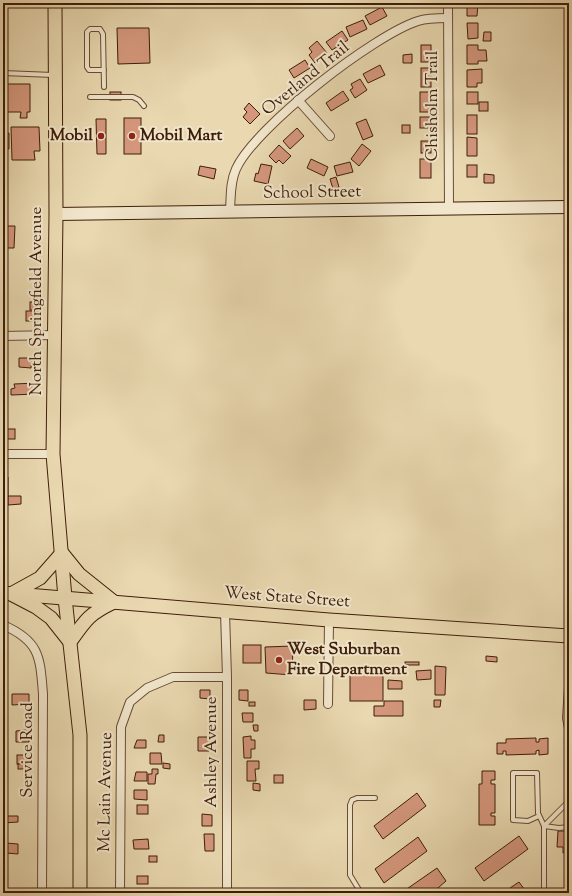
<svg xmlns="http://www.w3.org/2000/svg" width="572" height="896" viewBox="0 0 572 896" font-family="'Sorts Mill Goudy',serif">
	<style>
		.building { fill: #d4977c; stroke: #3f1e09 }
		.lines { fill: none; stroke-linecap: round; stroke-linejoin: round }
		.service-casing { stroke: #6a4c33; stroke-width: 6 }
		.minor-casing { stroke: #6a4c33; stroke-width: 10 }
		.secondary-casing { stroke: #3f1e09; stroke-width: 14 }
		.primary-casing { stroke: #3f1e09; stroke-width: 15 }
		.service { stroke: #f1e6cc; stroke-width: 4 }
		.minor { stroke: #f1e6cc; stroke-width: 8 }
		.secondary { stroke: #f1e6cc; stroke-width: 12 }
		.primary { stroke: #e9d8b0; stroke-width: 13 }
		.poi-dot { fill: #8f2418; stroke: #f1e6cc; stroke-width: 1.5 }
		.labels { text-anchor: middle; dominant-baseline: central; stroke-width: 4; stroke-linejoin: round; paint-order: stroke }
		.street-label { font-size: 17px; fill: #3f1e09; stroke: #f1e6cc }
		.poi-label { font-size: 17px; font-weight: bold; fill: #3f1e09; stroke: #f1e6cc; text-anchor: start }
	</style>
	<rect width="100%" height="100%" fill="#e9d8b0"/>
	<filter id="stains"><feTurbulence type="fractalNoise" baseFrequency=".005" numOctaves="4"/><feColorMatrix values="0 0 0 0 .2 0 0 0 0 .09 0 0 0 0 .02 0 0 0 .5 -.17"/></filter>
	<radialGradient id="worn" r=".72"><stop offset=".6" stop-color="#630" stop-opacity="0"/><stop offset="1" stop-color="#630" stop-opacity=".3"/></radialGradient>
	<g class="building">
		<polygon points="408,3 425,3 409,6"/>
		<polygon points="467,3 478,3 477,16 467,16"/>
		<polygon points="382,7 387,16 370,25 365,16"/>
		<polygon points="363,20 367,29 350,37 346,27"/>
		<polygon points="467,23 478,23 478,38 468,39"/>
		<polygon points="117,28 149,28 150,63 118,64"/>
		<polygon points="342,31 348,40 332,50 326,42"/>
		<polygon points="484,32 491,32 491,41 483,41"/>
		<polygon points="317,41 327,53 315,63 309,55 312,52 309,48"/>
		<rect x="421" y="45" width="10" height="17"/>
		<polygon points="467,45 478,45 478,50 486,50 487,61 478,61 478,64 467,64"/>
		<polygon points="412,54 412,63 403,63 403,55"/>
		<polygon points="305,60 310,68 294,78 289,70"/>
		<polygon points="380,65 385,75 368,83 363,74"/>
		<rect x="421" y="68" width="10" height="19"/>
		<polygon points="482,69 482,83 477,83 477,87 467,87 467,70"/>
		<polygon points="360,79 367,90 355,98 350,90 353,88 351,84"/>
		<polygon points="3,84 30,84 30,112 27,112 27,118 20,118 21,112 3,112"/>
		<polygon points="343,91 349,100 331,111 326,103"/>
		<rect x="110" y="92" width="11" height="8"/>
		<rect x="420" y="92" width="10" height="20"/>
		<rect x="467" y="92" width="11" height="12"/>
		<rect x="479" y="102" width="9" height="9"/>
		<polygon points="249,103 260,114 250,124 243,117 247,112 244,109"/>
		<rect x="467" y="115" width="10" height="19"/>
		<rect x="420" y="117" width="11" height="11"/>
		<rect x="124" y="118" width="17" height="36"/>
		<polygon points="96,119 106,119 106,154 97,154"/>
		<polygon points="366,119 373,136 363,140 356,123"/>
		<rect x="402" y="125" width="8" height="8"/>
		<polygon points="11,127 39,127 40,151 34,151 35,160 12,160"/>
		<polygon points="297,128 304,136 290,149 283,141"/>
		<polygon points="9,133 9,149 3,149 3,134"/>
		<polygon points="467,137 477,138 477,156 467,156"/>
		<rect x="421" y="141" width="10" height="12"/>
		<polygon points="362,144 371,151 359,166 351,159"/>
		<polygon points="279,145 291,156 283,164 279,160 276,163 269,156"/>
		<polygon points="311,159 328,167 324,176 307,168"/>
		<rect x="420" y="159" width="11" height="19"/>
		<polygon points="350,162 353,172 337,176 334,166"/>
		<polygon points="261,164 272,166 268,184 254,181 256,173 258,174"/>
		<rect x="467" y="165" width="10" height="12"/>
		<polygon points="200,166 216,169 214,179 198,175"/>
		<polygon points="484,174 494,175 494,183 484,183"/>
		<polygon points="336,177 339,187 333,189 330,179"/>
		<polygon points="3,226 15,226 14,248 3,248"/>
		<rect x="30" y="302" width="11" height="8"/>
		<rect x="26" y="311" width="12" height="10"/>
		<polygon points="19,358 32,358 31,368 19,367"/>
		<polygon points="36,383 36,394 11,395 11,389 15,388 14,384"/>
		<rect x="6" y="429" width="9" height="10"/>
		<polygon points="3,473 4,477 8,477 8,505 3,505"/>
		<polygon points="8,496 21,496 21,504 8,505"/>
		<rect x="243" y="645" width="18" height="18"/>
		<polygon points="293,646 292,675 266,673 265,647"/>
		<polygon points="486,656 497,657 497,662 486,661"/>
		<rect x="405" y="662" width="14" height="3"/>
		<polygon points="435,666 446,667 445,695 435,695"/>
		<rect x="350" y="667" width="33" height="34"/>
		<polygon points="431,670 431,679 417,680 416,671"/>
		<polygon points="388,680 402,681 402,689 388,689"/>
		<polygon points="200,690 210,690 210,699 200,698"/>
		<polygon points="239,690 248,690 248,701 239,700"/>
		<polygon points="12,694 29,694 29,704 12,705"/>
		<polygon points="304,700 316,700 316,709 304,710"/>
		<polygon points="434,700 441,700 440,707 434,707"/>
		<polygon points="384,701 403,701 403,716 374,716 374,706 384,706"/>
		<rect x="249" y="702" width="6" height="4"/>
		<polygon points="242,713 253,713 253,722 243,722"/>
		<polygon points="253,725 258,725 258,731 254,731"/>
		<polygon points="26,730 26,737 29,737 29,742 16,742 16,731"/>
		<polygon points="159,735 164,735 164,742 158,742"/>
		<polygon points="251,736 251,740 255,740 255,749 251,749 251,758 244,758 243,737"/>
		<polygon points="198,737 210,737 209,751 198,751"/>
		<rect x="3" y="738" width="4" height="8"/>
		<polygon points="536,738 536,742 539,742 539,739 548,738 548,754 539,755 539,750 536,751 536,754 506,755 506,751 503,751 503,754 497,754 497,743 506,743 506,739"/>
		<polygon points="137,740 146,740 146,748 134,748"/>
		<polygon points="150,753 161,753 162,764 150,764"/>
		<rect x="17" y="755" width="10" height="9"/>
		<polygon points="247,761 259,761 259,769 255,769 256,781 247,781"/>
		<polygon points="163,763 170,764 170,769 163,768"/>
		<rect x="18" y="764" width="11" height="5"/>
		<polygon points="152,769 158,769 158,774 156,774 155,784 148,784 148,774 152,774"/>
		<polygon points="482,771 495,771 495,780 491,780 491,784 495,784 495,813 491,813 491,816 495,816 495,825 479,825 479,784 482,784"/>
		<polygon points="136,772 147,772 147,781 134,781"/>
		<rect x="274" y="775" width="9" height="8"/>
		<polygon points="253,783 260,784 260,791 253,790"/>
		<polygon points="134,790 147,790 147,800 134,799"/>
		<polygon points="417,793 426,806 383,839 374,826"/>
		<rect x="137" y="805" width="11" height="9"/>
		<polygon points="202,814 212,815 212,826 202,826"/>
		<polygon points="3,816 18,816 18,822 3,823"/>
		<polygon points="558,831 568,831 569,853 563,853 563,847 557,847"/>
		<polygon points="204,834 214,834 214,851 205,851"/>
		<polygon points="519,836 528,849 484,881 475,868"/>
		<polygon points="418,837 427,851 384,883 375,869"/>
		<polygon points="148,839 149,849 134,849 133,840"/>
		<polygon points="6,843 18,844 18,854 6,853"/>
		<rect x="149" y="856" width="8" height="6"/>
		<polygon points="437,868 446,881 438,888 431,893 401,893"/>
		<rect x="137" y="876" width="11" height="8"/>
		<polygon points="519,882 527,893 505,893 510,888"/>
		<polygon points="134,890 147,891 147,893 134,893"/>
	</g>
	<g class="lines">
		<g class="service-casing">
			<g id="service">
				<polyline points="104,70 89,70 87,67 87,32 90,29 100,29 103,34 104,87"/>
				<polyline points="3,73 53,75"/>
				<polyline points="90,97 133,97 139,100 144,106"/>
				<polyline points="539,816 528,821 513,820 513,773 537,773 538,813 544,826 544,893"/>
				<polyline points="544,826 569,801"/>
				<polyline points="544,826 559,828 569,827"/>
				<polyline points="361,893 350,875 350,805 352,800 357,798 375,798"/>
			</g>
		</g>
		<g class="minor-casing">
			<g id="minor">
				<polyline points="448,3 449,208"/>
				<polyline points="298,100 330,136"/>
				<path d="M230,210c1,-14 0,-28 6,-41 19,-42 138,-134 182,-148 9,-3 20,-3 30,-3"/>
				<polyline points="3,336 55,335"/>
				<polyline points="3,454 53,454"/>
				<polyline points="225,612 227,677 227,893"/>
				<path d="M3,625c37,16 37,32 40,69l-1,199"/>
				<polyline points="569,687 567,718 569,728"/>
				<polyline points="328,704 329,620"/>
				<polyline points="120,893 121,727 130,702 147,688 173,677 227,677"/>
			</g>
		</g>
		<g class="secondary-casing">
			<polyline id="secondary" points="56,214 569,207"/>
		</g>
		<g class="primary-casing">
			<g id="primary">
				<polyline points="55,3 56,214 53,454 65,598 80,735 80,893"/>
				<path d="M62,553l17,21 35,28c-25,12 -28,17 -44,40l-19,-24 -15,-11 -25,-13 29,-16z"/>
				<polyline points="3,593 329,620 569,636"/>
			</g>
		</g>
		<use href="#service" class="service"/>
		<use href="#minor" class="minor"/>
		<use href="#secondary" class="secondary"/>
		<use href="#primary" class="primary"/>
	</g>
	<g class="poi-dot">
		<circle cx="101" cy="136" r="4"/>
		<circle cx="132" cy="136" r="4"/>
		<circle cx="279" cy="660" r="4"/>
	</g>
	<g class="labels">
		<g class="street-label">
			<text transform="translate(306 79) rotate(-39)">Overland Trail</text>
			<text transform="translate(433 106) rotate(-90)">Chisholm Trail</text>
			<text transform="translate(312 193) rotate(-1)">School Street</text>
			<text transform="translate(37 301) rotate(-90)">North Springfield Avenue</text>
			<text transform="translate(287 598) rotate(4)">West State Street</text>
			<text transform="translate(28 750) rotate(-90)">Service Road</text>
			<text transform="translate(212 752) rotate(-90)">Ashley Avenue</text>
			<text transform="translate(106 792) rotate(-89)">Mc Lain Avenue</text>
		</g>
		<g class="poi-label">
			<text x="93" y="136" text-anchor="end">Mobil</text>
			<text x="140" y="136">Mobil Mart</text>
			<text x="287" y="650">West Suburban<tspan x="287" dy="20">Fire Department</tspan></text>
		</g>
	</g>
	<rect width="572" height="896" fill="none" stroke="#e9d8b0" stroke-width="16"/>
	<rect x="4" y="4" width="564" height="888" fill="none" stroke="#3f1e09" stroke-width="2"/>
	<rect x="8" y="8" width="556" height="880" fill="none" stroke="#3f1e09"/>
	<rect width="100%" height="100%" filter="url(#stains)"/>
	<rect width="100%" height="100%" fill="url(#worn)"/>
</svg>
